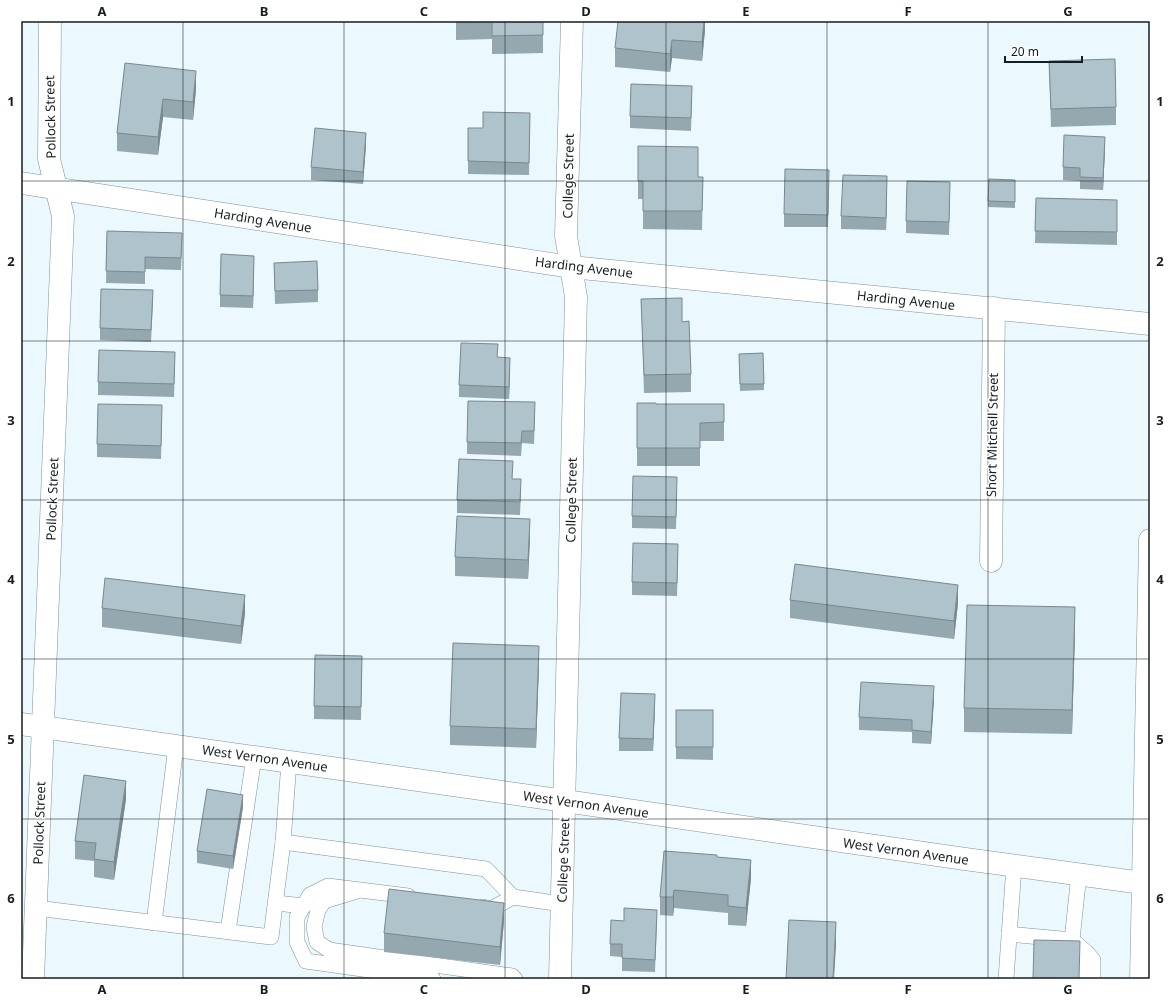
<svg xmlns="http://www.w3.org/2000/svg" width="1171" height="1000" viewBox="0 0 1171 1000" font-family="'Noto Sans',sans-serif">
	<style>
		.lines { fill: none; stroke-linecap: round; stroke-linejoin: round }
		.lane-casing { stroke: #7d9299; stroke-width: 16 }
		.street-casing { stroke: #7d9299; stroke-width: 23 }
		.primary-casing { stroke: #7d9299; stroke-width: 23 }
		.lane { stroke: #fff; stroke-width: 15 }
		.street { stroke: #fff; stroke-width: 22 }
		.primary { stroke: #fff; stroke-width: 22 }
		.wall { fill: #96a8af }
		.shaded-wall { fill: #7a888e }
		.building { fill: #aec3cb; stroke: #7a888e }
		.grid { fill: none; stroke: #161e21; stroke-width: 1; stroke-opacity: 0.55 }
		.labels { text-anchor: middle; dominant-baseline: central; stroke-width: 3; stroke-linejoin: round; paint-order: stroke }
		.street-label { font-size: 13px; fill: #161e21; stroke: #fff }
		.neatline { fill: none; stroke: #161e21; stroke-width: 1.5 }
		.grid-label { font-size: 13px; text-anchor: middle; font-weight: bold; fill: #161e21 }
	</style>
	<rect width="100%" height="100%" fill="#ebf8fd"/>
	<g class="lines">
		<g class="lane-casing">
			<g id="lane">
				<polyline points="283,842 486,869 513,897 562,904"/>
				<polyline points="357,891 324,901 318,910 314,927 317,942 329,950 512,976 515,979"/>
				<polyline points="408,896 328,886 310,895 297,917 297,942 306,961 433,979"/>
				<polyline points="276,903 304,906"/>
				<polyline points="483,907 491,909 513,897"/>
				<polyline points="36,908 271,937 283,842 289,762"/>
				<polyline points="154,923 176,746"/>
				<polyline points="228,931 254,757"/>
				<polyline points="1009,934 1072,940 1087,953 1093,960 1093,979"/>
				<polyline points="1072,940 1079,874"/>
				<polyline points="1006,979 1014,866"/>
				<polyline points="1082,979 1083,960 1087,953"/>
			</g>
		</g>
		<g class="street-casing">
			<g id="street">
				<polyline points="21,183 571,267 1150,324"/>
				<polyline points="991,561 994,308"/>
				<polyline points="33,979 63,216 49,159 50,21"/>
				<polyline points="560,979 576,297 566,236 572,21"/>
				<polyline points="1141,979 1150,540"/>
			</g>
		</g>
		<g class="primary-casing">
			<polyline id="primary" points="21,724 565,801 965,859 1150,884"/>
		</g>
		<use href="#lane" class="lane"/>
		<use href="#street" class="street"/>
		<use href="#primary" class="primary"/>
	</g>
	<g class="wall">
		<polygon points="456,21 543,21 543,53 492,54 492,39 456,40"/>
		<polygon points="705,21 705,30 702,61 672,58 670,72 615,67 615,48"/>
		<polygon points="1049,61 1116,107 1116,125 1051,127"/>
		<polygon points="125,63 196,89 193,120 163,117 158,155 117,151 117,133"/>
		<polygon points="692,98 691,131 630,128 630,116"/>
		<polygon points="530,125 529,175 468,174 468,128 483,128"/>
		<polygon points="366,145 363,184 311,180 311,167"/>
		<polygon points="638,146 698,177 703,177 702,230 643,229 643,199 638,199"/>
		<polygon points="1105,149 1103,190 1080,189 1080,181 1063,180 1063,167"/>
		<polygon points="1015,180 1015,208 988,207 988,201"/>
		<polygon points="829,182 828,227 784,227 784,214"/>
		<polygon points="887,189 886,230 841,229 841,216"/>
		<polygon points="950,194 949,235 906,233 906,221"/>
		<polygon points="1036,198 1117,200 1117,245 1035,243"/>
		<polygon points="107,231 182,246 181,270 145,269 145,284 106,283"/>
		<polygon points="274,263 318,290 318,302 275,304"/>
		<polygon points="254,268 253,308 220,307 220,295"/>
		<polygon points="641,299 682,322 691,374 691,392 644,393"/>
		<polygon points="153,302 151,342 100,340 100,328"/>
		<polygon points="763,353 764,390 740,391 739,354"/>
		<polygon points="498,357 510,370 509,399 459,397 459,385"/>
		<polygon points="175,364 174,397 98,395 98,382"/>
		<polygon points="637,403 656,404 724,404 724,441 700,441 700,466 637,466"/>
		<polygon points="535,415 534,444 522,443 521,456 467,454 467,442"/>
		<polygon points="162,418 161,459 97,457 97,444"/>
		<polygon points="513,479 521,491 520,515 457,513 457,500"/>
		<polygon points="677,490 676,529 632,528 632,516"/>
		<polygon points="530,537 528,579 455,576 455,557"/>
		<polygon points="678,557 677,596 632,595 632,582"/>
		<polygon points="790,600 958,603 954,639 790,618"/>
		<polygon points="102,608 245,613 241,644 102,627"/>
		<polygon points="1075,631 1072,734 964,732 964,708"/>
		<polygon points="539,664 536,748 450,745 450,726"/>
		<polygon points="362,668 361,720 314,719 314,706"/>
		<polygon points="934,699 931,744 912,743 912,732 859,730 859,717"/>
		<polygon points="655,706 653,751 619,751 619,738"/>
		<polygon points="676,710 713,710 713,760 676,759"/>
		<polygon points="126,799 114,880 94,877 94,861 75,859 75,841"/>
		<polygon points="243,807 233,869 197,863 197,851"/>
		<polygon points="717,857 751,878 746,926 728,925 728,913 674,908 673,916 660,915 660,897"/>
		<polygon points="504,921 500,965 384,952 384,933"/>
		<polygon points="657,922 655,972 622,971 622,957 610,956 610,944"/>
	</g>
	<g class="shaded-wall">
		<polygon points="704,21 705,21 705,30 702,61 702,42"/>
		<polygon points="672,40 672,58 670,72 670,54"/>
		<polygon points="196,71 196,89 193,120 193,102"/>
		<polygon points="163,99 163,117 158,155 158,137"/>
		<polygon points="366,133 366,145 363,184 363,172"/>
		<polygon points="1105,137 1105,149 1103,190 1103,178"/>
		<polygon points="887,176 887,189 886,230 886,218"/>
		<polygon points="254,256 254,268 253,308 253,296"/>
		<polygon points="510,358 510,370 509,399 509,387"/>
		<polygon points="530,519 530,537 528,579 528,560"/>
		<polygon points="958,585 958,603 954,639 954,621"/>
		<polygon points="245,595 245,613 241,644 241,626"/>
		<polygon points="1075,607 1075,631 1072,734 1072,710"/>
		<polygon points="539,646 539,664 536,748 536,729"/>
		<polygon points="934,686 934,699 931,744 931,732"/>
		<polygon points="655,694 655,706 653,751 653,739"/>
		<polygon points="126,781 126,799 114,880 114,862"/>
		<polygon points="243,795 243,807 233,869 233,856"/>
		<polygon points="751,860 751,878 746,926 746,908"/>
		<polygon points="674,890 674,908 673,916 673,897"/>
		<polygon points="504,903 504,921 500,965 500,947"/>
		<polygon points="836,922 836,946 834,979 833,979"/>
	</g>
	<g class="building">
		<polygon points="456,21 543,21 543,35 492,36 492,21 456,22"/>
		<polygon points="618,21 704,21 702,42 672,40 670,54 615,48"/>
		<polygon points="1115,59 1116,107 1051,109 1049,61"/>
		<polygon points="125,63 196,71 193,102 163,99 158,137 117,133"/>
		<polygon points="631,84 692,86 691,118 630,116"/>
		<polygon points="483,112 530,113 529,163 468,161 468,128 483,128"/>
		<polygon points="315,128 366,133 363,172 311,167"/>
		<polygon points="1064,135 1105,137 1103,178 1080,177 1080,168 1063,167"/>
		<polygon points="638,146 698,147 698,177 703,177 702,211 643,211 643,181 638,181"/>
		<polygon points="785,169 829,170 828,215 784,214"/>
		<polygon points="843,175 887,176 886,218 841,216"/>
		<polygon points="989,179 1015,180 1015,202 988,201"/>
		<polygon points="907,181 950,182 949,222 906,221"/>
		<polygon points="1036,198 1117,200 1117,232 1035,231"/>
		<polygon points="107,231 182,233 181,258 145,257 145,272 106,271"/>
		<polygon points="221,254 254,256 253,296 220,295"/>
		<polygon points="317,261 318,290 275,291 274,263"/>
		<polygon points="101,289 153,290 151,330 100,328"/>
		<polygon points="682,298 682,322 689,321 691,374 644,375 641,299"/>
		<polygon points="461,343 498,344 497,357 510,358 509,387 459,385"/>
		<polygon points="99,350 175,352 174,384 98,382"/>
		<polygon points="763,353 764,384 740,384 739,354"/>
		<polygon points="468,401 535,402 534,431 522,431 521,443 467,442"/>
		<polygon points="637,403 656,403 656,404 724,404 724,422 700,423 700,448 637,448"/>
		<polygon points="98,404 162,405 161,446 97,444"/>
		<polygon points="459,459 513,461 512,479 521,479 520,502 457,500"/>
		<polygon points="633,476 677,477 676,517 632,516"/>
		<polygon points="457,516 530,519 528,560 455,557"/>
		<polygon points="633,543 678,544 677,583 632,582"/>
		<polygon points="795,564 958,585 954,621 790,600"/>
		<polygon points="105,578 245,595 241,626 102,608"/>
		<polygon points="967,605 1075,607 1072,710 964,708"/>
		<polygon points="453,643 539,646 536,729 450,726"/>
		<polygon points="315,655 362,656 361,707 314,706"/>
		<polygon points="861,682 934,686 931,732 912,730 912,720 859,717"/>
		<polygon points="621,693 655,694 653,739 619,738"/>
		<rect x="676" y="710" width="37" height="37"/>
		<polygon points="84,775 126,781 114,862 94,859 96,843 75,841"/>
		<polygon points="207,789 243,795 233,856 197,851"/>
		<polygon points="664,851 717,855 717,857 751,860 746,908 728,906 728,895 674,890 673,897 660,897"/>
		<polygon points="389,889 504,903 500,947 384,933"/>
		<polygon points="624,908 657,910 655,960 622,958 622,944 610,944 611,920 624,921"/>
		<polygon points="789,920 836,922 833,979 786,979"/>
		<polygon points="1034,940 1080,941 1079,979 1033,979"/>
	</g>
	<path class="grid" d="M183,21v958M344,21v958M505,21v958M666,21v958M827,21v958M988,21v958M21,181h1129M21,341h1129M21,500h1129M21,659h1129M21,819h1129"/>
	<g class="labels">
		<g class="street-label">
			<text transform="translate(50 117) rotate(-91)">Pollock Street</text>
			<text transform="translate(568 176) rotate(-89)">College Street</text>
			<text transform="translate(263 220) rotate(9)">Harding Avenue</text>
			<text transform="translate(584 267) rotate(7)">Harding Avenue</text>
			<text transform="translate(906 300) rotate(6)">Harding Avenue</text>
			<text transform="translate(992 435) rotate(-89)">Short Mitchell Street</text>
			<text transform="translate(52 499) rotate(-88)">Pollock Street</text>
			<text transform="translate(571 500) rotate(-89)">College Street</text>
			<text transform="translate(265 758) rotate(8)">West Vernon Avenue</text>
			<text transform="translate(586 804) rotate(8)">West Vernon Avenue</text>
			<text transform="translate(39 823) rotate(-88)">Pollock Street</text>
			<text transform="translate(906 851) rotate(8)">West Vernon Avenue</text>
			<text transform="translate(563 860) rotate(-88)">College Street</text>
		</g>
	</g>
	<rect width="1171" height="1000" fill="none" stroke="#ffffff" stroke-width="44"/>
	<path d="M1005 56v6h77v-6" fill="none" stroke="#161e21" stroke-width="2"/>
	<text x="1011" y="56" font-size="12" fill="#161e21" stroke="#ffffff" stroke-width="3" paint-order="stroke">20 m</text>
	<rect x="22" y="22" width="1127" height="956" class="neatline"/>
	<g class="grid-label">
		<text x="102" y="16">A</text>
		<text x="264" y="16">B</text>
		<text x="424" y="16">C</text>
		<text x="586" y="16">D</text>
		<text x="746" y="16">E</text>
		<text x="908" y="16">F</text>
		<text x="1068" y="16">G</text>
		<text x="11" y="106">1</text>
		<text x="1160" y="106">1</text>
		<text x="11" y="266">2</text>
		<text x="1160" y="266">2</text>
		<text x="11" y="425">3</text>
		<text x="1160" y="425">3</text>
		<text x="11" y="584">4</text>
		<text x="1160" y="584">4</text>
		<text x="11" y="744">5</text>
		<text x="1160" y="744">5</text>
		<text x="11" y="903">6</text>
		<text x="1160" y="903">6</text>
		<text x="102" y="994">A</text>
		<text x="264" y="994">B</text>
		<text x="424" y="994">C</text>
		<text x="586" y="994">D</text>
		<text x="746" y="994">E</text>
		<text x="908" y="994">F</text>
		<text x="1068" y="994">G</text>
	</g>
</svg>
